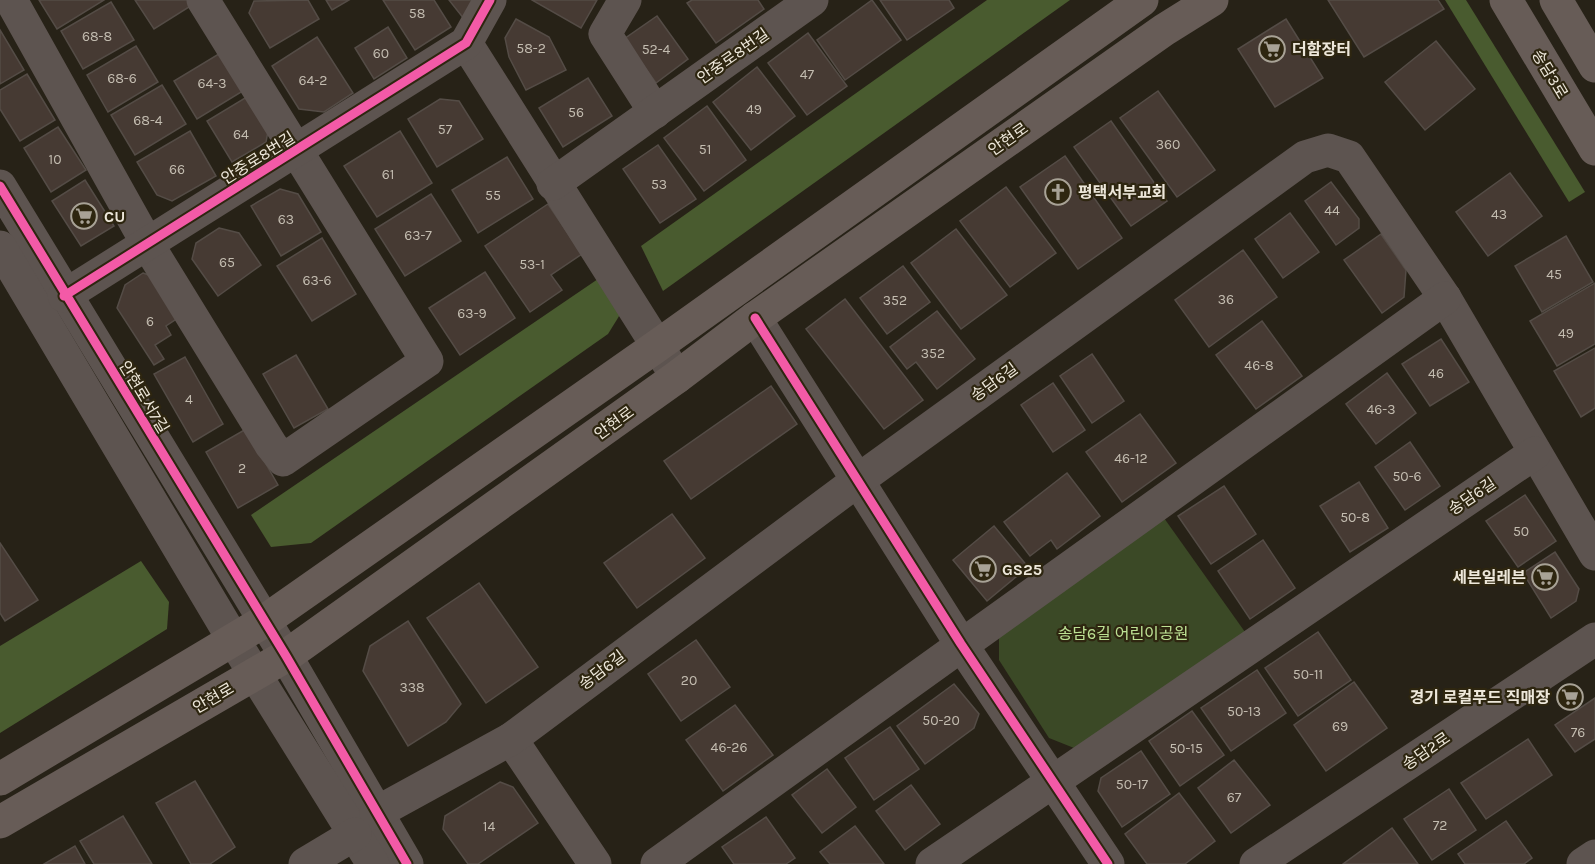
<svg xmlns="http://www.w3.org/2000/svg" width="1595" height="864" viewBox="0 0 1595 864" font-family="Karla,'Noto Sans KR',sans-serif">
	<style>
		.green { fill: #3b4926 }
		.forest { fill: #495b2f }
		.building { fill: #463a33; stroke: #544c46; stroke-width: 1.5 }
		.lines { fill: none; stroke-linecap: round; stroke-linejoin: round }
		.minor { stroke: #5d5450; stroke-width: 33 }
		.major { stroke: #675c57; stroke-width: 33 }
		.cycleway-casing { stroke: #2e2610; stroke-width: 13 }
		.cycleway { stroke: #f35aa7; stroke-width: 9 }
		.labels { text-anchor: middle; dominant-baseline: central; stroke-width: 4.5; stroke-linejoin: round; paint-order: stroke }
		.number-label { font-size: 14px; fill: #c3bcb0 }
		.poi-label { font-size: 16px; font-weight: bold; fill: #ede7da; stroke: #2e2610; text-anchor: start }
		.street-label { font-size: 16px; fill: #ede7da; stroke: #2e2610 }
		.park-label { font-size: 16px; fill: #bde194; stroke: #2e2610 }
	</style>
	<rect width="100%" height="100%" fill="#272217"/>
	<polygon class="green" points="1164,518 1245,632 1079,750 1049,738 999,660 999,635"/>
	<g class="forest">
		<polygon points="987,0 1070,0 663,291 641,246"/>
		<polygon points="1445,0 1466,0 1585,192 1569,202"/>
		<polygon points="598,279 621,313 608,334 311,543 271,547 251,515"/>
		<polygon points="141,561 169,602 167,629 0,733 0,646"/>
	</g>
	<g class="building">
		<polygon points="39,0 104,0 57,29"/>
		<polygon points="135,0 196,0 197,2 154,29"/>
		<polygon points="308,0 319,19 270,48 249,13 254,1"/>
		<polygon points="326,0 349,0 332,10"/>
		<polygon points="383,0 434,0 451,27 415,50"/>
		<polygon points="449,0 475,0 464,19"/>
		<polygon points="532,0 597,0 581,28"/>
		<polygon points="692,0 758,0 764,9 716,43 687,3"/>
		<polygon points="872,0 901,40 845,80 817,40"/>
		<polygon points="880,0 949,0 954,8 907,40"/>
		<polygon points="1328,0 1438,0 1444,9 1364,57"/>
		<polygon points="111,2 134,40 83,69 61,31"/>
		<polygon points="657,16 688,59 656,83 624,39"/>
		<polygon points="516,19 549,37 566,70 526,90 509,57 505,38"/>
		<polygon points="1286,19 1323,78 1275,107 1238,49"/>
		<polygon points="388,27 407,58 374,79 355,48"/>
		<polygon points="0,30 24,70 0,84"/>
		<polygon points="808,33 847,86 807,115 768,63"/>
		<polygon points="317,37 353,93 324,112 299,109 272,66"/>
		<polygon points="1436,41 1475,89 1425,130 1385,82"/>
		<polygon points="136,46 158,82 108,112 87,75"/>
		<polygon points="227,49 251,86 197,119 174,81"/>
		<polygon points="757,67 795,116 751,150 713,102"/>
		<polygon points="27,74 55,120 20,141 0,109 0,90"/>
		<polygon points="588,78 612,116 563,147 539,108"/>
		<polygon points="162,85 186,124 135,155 111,115"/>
		<polygon points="1158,91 1215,170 1177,197 1120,118"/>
		<polygon points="250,95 269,126 266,142 232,162 207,121"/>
		<polygon points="440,99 459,101 483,139 437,167 408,119"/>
		<polygon points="707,106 746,160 704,191 664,138"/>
		<polygon points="1111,121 1167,201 1131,226 1074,147"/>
		<polygon points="58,127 86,170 51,192 24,148"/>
		<polygon points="190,131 216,176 172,201 157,195 137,162"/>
		<polygon points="400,131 432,183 377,217 344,166"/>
		<polygon points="658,145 696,199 660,223 623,169"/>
		<polygon points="1065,156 1122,238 1078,269 1020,187"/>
		<polygon points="507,157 533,199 478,233 452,190"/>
		<polygon points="1510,173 1542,216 1488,256 1456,212"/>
		<polygon points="85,180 114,226 81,246 52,201"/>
		<polygon points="1331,182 1359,219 1359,228 1336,245 1305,201"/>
		<polygon points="1006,187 1056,253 1010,287 960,221"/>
		<polygon points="280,189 298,194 321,232 281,256 251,206"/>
		<polygon points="431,194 461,241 405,276 375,229"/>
		<polygon points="548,204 582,254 551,275 562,290 530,312 485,246"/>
		<polygon points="1290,213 1319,252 1283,278 1255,239"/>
		<polygon points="219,228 239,233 261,265 218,296 192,259 196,243"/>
		<polygon points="956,229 1007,295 961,329 911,263"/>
		<polygon points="1381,234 1406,270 1404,297 1382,313 1344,260"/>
		<polygon points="1566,236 1593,282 1542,312 1515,266"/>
		<polygon points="322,238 356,294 312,321 277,266"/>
		<polygon points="1243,250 1277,297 1209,347 1175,300"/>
		<polygon points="903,266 930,302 887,334 860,298"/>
		<polygon points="485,272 515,318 460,355 429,308"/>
		<polygon points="143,273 157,278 181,316 166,326 171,335 155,345 164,359 154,365 117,308 125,285"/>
		<polygon points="1595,283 1595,344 1557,366 1530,321"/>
		<polygon points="845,299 923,400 884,429 806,329"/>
		<polygon points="937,311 975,359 937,389 916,362 907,369 890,347"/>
		<polygon points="1262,321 1302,376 1256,409 1216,355"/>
		<polygon points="1441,339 1469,382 1430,406 1402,364"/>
		<polygon points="1595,348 1595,408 1581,417 1554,371"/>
		<polygon points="1092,354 1124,401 1092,423 1060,376"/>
		<polygon points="296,355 328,409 294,428 263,374"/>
		<polygon points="185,357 223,424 193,442 154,374"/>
		<polygon points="1387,373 1416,413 1376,444 1346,404"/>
		<polygon points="1053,383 1085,430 1053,452 1021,405"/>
		<polygon points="771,386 797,424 691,499 664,461"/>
		<polygon points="1140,414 1176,463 1122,502 1086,452"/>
		<polygon points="246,429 278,485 238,508 206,452"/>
		<polygon points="1410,442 1440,486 1405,510 1375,467"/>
		<polygon points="1067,473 1100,516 1057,549 1051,540 1030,556 1004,522"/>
		<polygon points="1359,482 1388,528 1350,552 1320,506"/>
		<polygon points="1224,486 1256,534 1211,564 1178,516"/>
		<polygon points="1525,495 1556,541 1518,567 1486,521"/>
		<polygon points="672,514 705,558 637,608 604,563"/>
		<polygon points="994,526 1028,567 987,601 953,560"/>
		<polygon points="1263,540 1295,588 1250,619 1218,571"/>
		<polygon points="0,543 38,600 5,621 0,613"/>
		<polygon points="1555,552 1579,589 1576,601 1551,618 1523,573"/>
		<polygon points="479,583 538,667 486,703 427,618"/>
		<polygon points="408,621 461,704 446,722 408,746 363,671 370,646"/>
		<polygon points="1318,632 1351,680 1298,716 1265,668"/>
		<polygon points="696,640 730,687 681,721 648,674"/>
		<polygon points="1257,670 1286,713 1231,751 1201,708"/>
		<polygon points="1354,682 1387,728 1326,771 1294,725"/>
		<polygon points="954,684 979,714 974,728 925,764 897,726"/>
		<polygon points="1595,698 1595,739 1575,752 1555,725"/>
		<polygon points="735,705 773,755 723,791 686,740"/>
		<polygon points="1192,711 1224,755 1180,786 1149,741"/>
		<polygon points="890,727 919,769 874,800 845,758"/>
		<polygon points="1528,739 1552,775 1486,819 1461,783"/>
		<polygon points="1141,751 1170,794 1122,827 1098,791 1101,778"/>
		<polygon points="1234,760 1270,805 1231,833 1198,788"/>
		<polygon points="827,769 856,807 822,833 792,795"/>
		<polygon points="195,781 235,847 210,864 191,864 156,803"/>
		<polygon points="500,782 513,787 538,823 478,864 468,864 443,829 445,816"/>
		<polygon points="911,785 940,824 905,850 876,811"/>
		<polygon points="1449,789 1476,830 1432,860 1404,819"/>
		<polygon points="1179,793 1215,841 1185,864 1147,864 1125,834"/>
		<polygon points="123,816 152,864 94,864 80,841"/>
		<polygon points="766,817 795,858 786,864 734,864 722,847"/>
		<polygon points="1506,821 1532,858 1524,864 1465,864 1458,854"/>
		<polygon points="855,826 884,864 830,864 820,852"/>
		<polygon points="1392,828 1418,864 1343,864"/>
		<polygon points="75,846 85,864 44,864"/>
	</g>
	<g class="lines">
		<g class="minor">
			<polyline points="11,0 148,245 271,445 283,460 427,361 203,0"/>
			<polyline points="625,0 605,34 655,112"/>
			<polyline points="466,43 677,377"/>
			<polyline points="553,184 812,0"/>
			<polyline points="0,186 286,656 407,864"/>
			<polyline points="0,247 233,639 373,864"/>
			<polyline points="64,296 466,43 490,0"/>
			<polyline points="755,318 961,644 1108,864"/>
			<polyline points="511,739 595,864"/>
			<polyline points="376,813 511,739 857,481 1305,157 1328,150 1349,157 1445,298 1595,554"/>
			<polyline points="305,864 355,834"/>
			<polyline points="657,864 1445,298"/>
			<polyline points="932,864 1535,453"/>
			<polyline points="1256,864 1595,639"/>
			<polyline points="1583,864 1595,856"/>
		</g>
		<g class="major">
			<polyline points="1506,0 1595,149"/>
			<polyline points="1556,0 1595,66"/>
			<polyline points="0,779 263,622 657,346 1142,0"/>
			<polyline points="0,822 286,656 677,377 755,318 1164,30 1212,0"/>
		</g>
		<g class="cycleway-casing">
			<g id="cycleway">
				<polyline points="0,186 286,656 407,864"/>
				<polyline points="64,296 466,43 490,0"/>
				<polyline points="755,318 961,644 1108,864"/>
			</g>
		</g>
		<use href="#cycleway" class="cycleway"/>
	</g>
	<defs>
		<g id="supermarket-ring" transform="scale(1.35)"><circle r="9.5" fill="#2e2610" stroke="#a8a296" stroke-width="1.5"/><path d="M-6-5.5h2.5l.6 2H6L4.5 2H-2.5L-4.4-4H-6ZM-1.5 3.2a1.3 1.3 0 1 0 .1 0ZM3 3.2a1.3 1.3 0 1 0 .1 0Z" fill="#a8a296"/></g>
		<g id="church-ring" transform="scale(1.35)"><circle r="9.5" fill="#2e2610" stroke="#a8a296" stroke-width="1.5"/><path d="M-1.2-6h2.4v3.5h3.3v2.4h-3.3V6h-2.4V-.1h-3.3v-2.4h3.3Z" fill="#a8a296"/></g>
	</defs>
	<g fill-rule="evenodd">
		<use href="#supermarket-ring" x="1272" y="49"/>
		<use href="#church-ring" x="1058" y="192"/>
		<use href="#supermarket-ring" x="84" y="216"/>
		<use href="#supermarket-ring" x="983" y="569"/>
		<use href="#supermarket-ring" x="1545" y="577"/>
		<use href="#supermarket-ring" x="1570" y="697"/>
	</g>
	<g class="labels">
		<g class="number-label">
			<text x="417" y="13">58</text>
			<text x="97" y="36">68-8</text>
			<text x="531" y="48">58-2</text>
			<text x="656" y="49">52-4</text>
			<text x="381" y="53">60</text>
			<text x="807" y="74">47</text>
			<text x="122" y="78">68-6</text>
			<text x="313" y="80">64-2</text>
			<text x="212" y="83">64-3</text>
			<text x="754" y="109">49</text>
			<text x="576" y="112">56</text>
			<text x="148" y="120">68-4</text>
			<text x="445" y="129">57</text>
			<text x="241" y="134">64</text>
			<text x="1168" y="144">360</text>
			<text x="705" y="149">51</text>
			<text x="55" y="159">10</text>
			<text x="177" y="169">66</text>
			<text x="388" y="174">61</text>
			<text x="659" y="184">53</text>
			<text x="493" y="195">55</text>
			<text x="1332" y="210">44</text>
			<text x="1499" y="214">43</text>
			<text x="286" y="219">63</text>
			<text x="418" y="235">63-7</text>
			<text x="227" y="262">65</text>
			<text x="532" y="264">53-1</text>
			<text x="1554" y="274">45</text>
			<text x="317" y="280">63-6</text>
			<text x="1226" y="299">36</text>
			<text x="895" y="300">352</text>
			<text x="472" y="313">63-9</text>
			<text x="150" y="321">6</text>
			<text x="1566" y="333">49</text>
			<text x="933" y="353">352</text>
			<text x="1259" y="365">46-8</text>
			<text x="1436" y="373">46</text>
			<text x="189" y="399">4</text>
			<text x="1381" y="409">46-3</text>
			<text x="1131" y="458">46-12</text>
			<text x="242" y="468">2</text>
			<text x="1407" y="476">50-6</text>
			<text x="1355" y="517">50-8</text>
			<text x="1521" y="531">50</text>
			<text x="1308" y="674">50-11</text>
			<text x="689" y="680">20</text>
			<text x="412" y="687">338</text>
			<text x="1244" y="711">50-13</text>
			<text x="941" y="720">50-20</text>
			<text x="1340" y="726">69</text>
			<text x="1578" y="732">76</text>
			<text x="729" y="747">46-26</text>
			<text x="1186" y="748">50-15</text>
			<text x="1132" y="784">50-17</text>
			<text x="1234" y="797">67</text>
			<text x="1440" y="825">72</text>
			<text x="489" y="826">14</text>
		</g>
		<g class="poi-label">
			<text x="1292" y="49">더함장터</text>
			<text x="1078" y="192">평택서부교회</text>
			<text x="104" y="216">CU</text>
			<text x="1002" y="569">GS25</text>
			<text x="1526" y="577" text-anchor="end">세븐일레븐</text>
			<text x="1550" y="697" text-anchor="end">경기 로컬푸드 직매장</text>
		</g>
		<g class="street-label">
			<text transform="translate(733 56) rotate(-35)">안중로8번길</text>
			<text transform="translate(1550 74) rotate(59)">송담3로</text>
			<text transform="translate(1008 139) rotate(-35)">안현로</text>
			<text transform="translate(258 158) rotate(-32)">안중로8번길</text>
			<text transform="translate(994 382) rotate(-36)">송담6길</text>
			<text transform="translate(144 397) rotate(59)">안현로서7길</text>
			<text transform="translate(614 423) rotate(-36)">안현로</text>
			<text transform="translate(1472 496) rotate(-34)">송담6길</text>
			<text transform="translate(602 670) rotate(-37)">송담6길</text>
			<text transform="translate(213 698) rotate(-30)">안현로</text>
			<text transform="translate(1426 751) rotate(-34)">송담2로</text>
		</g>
		<g class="park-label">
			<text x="1123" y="633">송담6길 어린이공원</text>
		</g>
	</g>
</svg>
